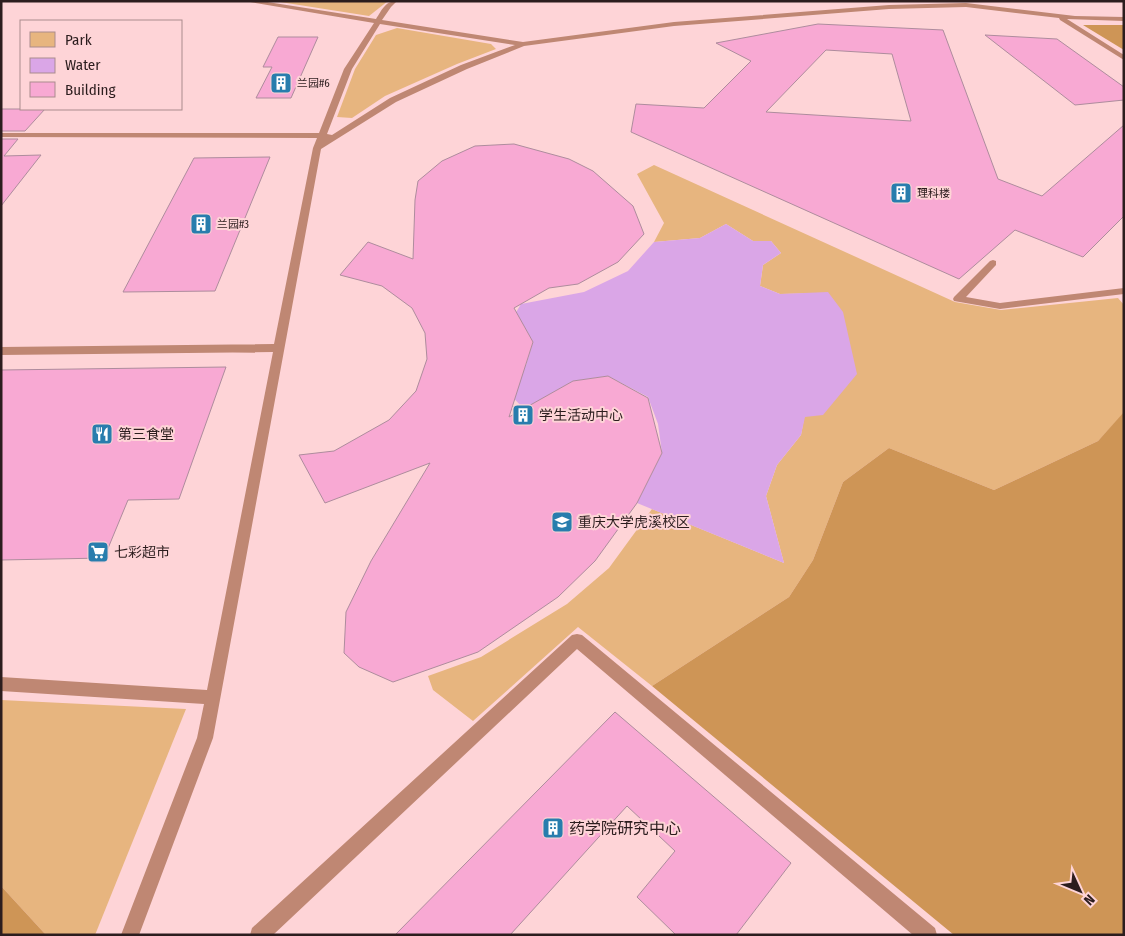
<svg xmlns="http://www.w3.org/2000/svg" width="1125" height="936" viewBox="0 0 1125 936" font-family="'Fira Sans Condensed','Noto Sans SC',sans-serif">
	<style>
		.green { fill: #e7b57f }
		.forest { fill: #ce9556 }
		.water { fill: #daa6e7 }
		.building { fill: #f8a9d3; stroke: #ae8c9d; fill-rule: evenodd }
		.lines { fill: none; stroke-linecap: round; stroke-linejoin: round }
		.service { fill: #bf8773; fill-rule: evenodd }
		.labels { text-anchor: middle; dominant-baseline: central; stroke-width: 4; stroke-linejoin: round; paint-order: stroke }
		.far-poi-label { font-size: 11px; fill: #2c1d1e; stroke: #fed4d7; text-anchor: start }
		.poi-label { font-size: 14px; fill: #2c1d1e; stroke: #fed4d7; text-anchor: start }
		.near-poi-label { font-size: 16px; fill: #2c1d1e; stroke: #fed4d7; text-anchor: start }
	</style>
	<rect width="100%" height="100%" fill="#fed4d7"/>
	<g class="green">
		<polygon points="274,1 388,1 369,16"/>
		<polygon points="397,28 491,44 496,49 457,64 385,96 352,118 337,117 355,69 376,35"/>
		<polygon points="654,165 955,302 1001,310 1118,298 1124,305 1124,413 1098,441 994,490 889,448 843,482 813,560 789,597 652,686 578,627 473,721 433,690 428,676 481,657 567,604 609,568 652,509 784,563 766,496 777,465 801,435 827,293 780,294 760,286 763,265 781,253 771,241 753,241 726,224 700,238 654,242 664,223 637,174"/>
		<polygon points="1,700 186,709 95,935 46,935 1,886"/>
	</g>
	<g class="forest">
		<polygon points="1083,25 1124,25 1124,50"/>
		<polygon points="1124,412 1124,935 954,935 652,686 789,597 813,560 843,482 889,448 994,490 1098,441"/>
		<polygon points="1,886 46,935 1,935"/>
	</g>
	<polygon class="water" points="726,224 753,241 771,241 781,253 763,265 760,286 780,294 828,292 843,312 857,374 823,415 805,417 801,435 777,465 766,496 784,563 637,503 662,453 658,424 648,397 608,376 573,381 524,409 501,385 526,365 533,342 524,326 512,319 521,304 584,292 628,271 654,242 700,238"/>
	<g class="building">
		<path d="M818,24l125,6 55,149 44,17 82,-71v91l-41,41 -68,-27 -56,49 -328,-147 5,-28 68,4 47,-47 -35,-18zM826,50l66,4 19,67 -145,-9z"/>
		<polygon points="985,35 1057,39 1124,87 1124,100 1075,105"/>
		<polygon points="278,37 318,37 291,98 256,98 272,67 263,67"/>
		<polygon points="1,109 45,109 25,131 1,131"/>
		<polygon points="1,139 18,139 4,156 41,155 1,206"/>
		<polygon points="514,144 569,159 593,171 633,206 644,234 618,262 578,284 549,288 514,308 533,342 509,417 573,381 608,376 648,398 662,453 637,503 595,561 558,597 478,652 393,682 359,667 344,653 346,612 371,561 430,463 325,503 299,455 334,451 389,420 416,391 427,359 425,333 412,308 382,286 340,275 368,242 413,259 415,200 418,181 442,161 475,146"/>
		<polygon points="270,157 215,291 123,292 194,158"/>
		<polygon points="226,367 179,499 128,500 104,558 1,560 1,370"/>
		<polygon points="615,712 791,863 736,935 676,935 637,897 675,851 627,806 510,935 395,935"/>
	</g>
	<g class="lines">
		<g class="service">
			<path d="M244,1h17l115,18c6,-9 9,-18 21,-18l-6,6 -9,13 141,22 151,-20 215,-17 77,-2 109,13 49,1v4l-57,-2 57,36v5l-64,-40 -1,-2 -93,-11 -77,2 -215,17 -150,20 -57,23 -71,33 -75,47 -108,589 -74,197h-18l76,-197 7,-34 -203,-13v-14l206,13 66,-338 -272,3v-8l273,-3 39,-196 4,-10 -316,-1v-4h318l25,-64 30,-46zM380,24l135,21 -54,20 -71,33 -58,37 -5,-1 25,-65z"/>
			<polygon points="993,260 996,261 996,265 966,297 1000,303 1124,288 1124,294 1000,309 954,301 953,299 954,297 990,261"/>
			<polygon points="577,634 582,635 935,928 937,935 913,935 577,649 273,935 250,935 252,928 572,635"/>
		</g>
	</g>
	<defs>
		<g id="building-square" transform="scale(1.125)"><rect x="-9" y="-9" width="18" height="18" rx="4" fill="#287dad" stroke="#fed4d7"/><path d="M-4-6H4V6H1V3H-1V6H-4ZM-2.5-4.3h1.7v1.8h-1.7ZM.8-4.3h1.7v1.8H.8ZM-2.5-1h1.7V.8h-1.7ZM.8-1h1.7V.8H.8Z" fill="#fff"/></g>
		<g id="restaurant-square" transform="scale(1.125)"><rect x="-9" y="-9" width="18" height="18" rx="4" fill="#287dad" stroke="#fed4d7"/><path d="M-5-6h1v4h1v-4h1v4h1v-4h1v5L-1.5 .5V6h-2V.5L-5-1ZM5-6V6H3V1.5H1.5Q1.5-4 5-6Z" fill="#fff"/></g>
		<g id="university-square" transform="scale(1.125)"><rect x="-9" y="-9" width="18" height="18" rx="4" fill="#287dad" stroke="#fed4d7"/><path d="M0-5L7-2L0 1L-7-2ZM-4 1L0 2.5L4 1V4Q0 6-4 4Z" fill="#fff"/></g>
		<g id="supermarket-square" transform="scale(1.125)"><rect x="-9" y="-9" width="18" height="18" rx="4" fill="#287dad" stroke="#fed4d7"/><path d="M-6-5.5h2.5l.6 2H6L4.5 2H-2.5L-4.4-4H-6ZM-1.5 3.2a1.3 1.3 0 1 0 .1 0ZM3 3.2a1.3 1.3 0 1 0 .1 0Z" fill="#fff"/></g>
	</defs>
	<g fill-rule="evenodd">
		<use href="#building-square" x="281" y="83"/>
		<use href="#building-square" x="901" y="193"/>
		<use href="#building-square" x="201" y="224"/>
		<use href="#building-square" x="523" y="415"/>
		<use href="#restaurant-square" x="102" y="434"/>
		<use href="#university-square" x="562" y="522"/>
		<use href="#supermarket-square" x="98" y="552"/>
		<use href="#building-square" x="553" y="828"/>
	</g>
	<g class="labels">
		<g class="far-poi-label">
			<text x="297" y="83">兰园#6</text>
			<text x="917" y="193">理科楼</text>
			<text x="217" y="224">兰园#3</text>
		</g>
		<g class="poi-label">
			<text x="539" y="415">学生活动中心</text>
			<text x="118" y="434">第三食堂</text>
			<text x="578" y="522">重庆大学虎溪校区</text>
			<text x="114" y="552">七彩超市</text>
		</g>
		<g class="near-poi-label">
			<text x="569" y="828">药学院研究中心</text>
		</g>
	</g>
	<rect width="1125" height="936" fill="none" stroke="#2c1d1e" stroke-width="5"/>
	<rect x="20" y="20" width="162" height="90" fill="#fed4d7" stroke="#aa8b8d"/>
	<rect x="30" y="32" width="25" height="15" fill="#e7b57f" stroke="#aa8b8d"/>
	<text x="65" y="45" font-size="15" fill="#2c1d1e">Park</text>
	<rect x="30" y="58" width="25" height="15" fill="#daa6e7" stroke="#aa8b8d"/>
	<text x="65" y="70" font-size="15" fill="#2c1d1e">Water</text>
	<rect x="30" y="82" width="25" height="15" fill="#f8a9d3" stroke="#aa8b8d"/>
	<text x="65" y="95" font-size="15" fill="#2c1d1e">Building</text>
	<g transform="translate(1080 891) rotate(134)" stroke="#fed4d7" stroke-width="4" paint-order="stroke">
	<path d="M0-4L9 19L0 12L-9 19Z" fill="#2c1d1e"/>
	<text y="-8" font-size="14" font-weight="bold" text-anchor="middle" fill="#2c1d1e">N</text>
	</g>
</svg>
